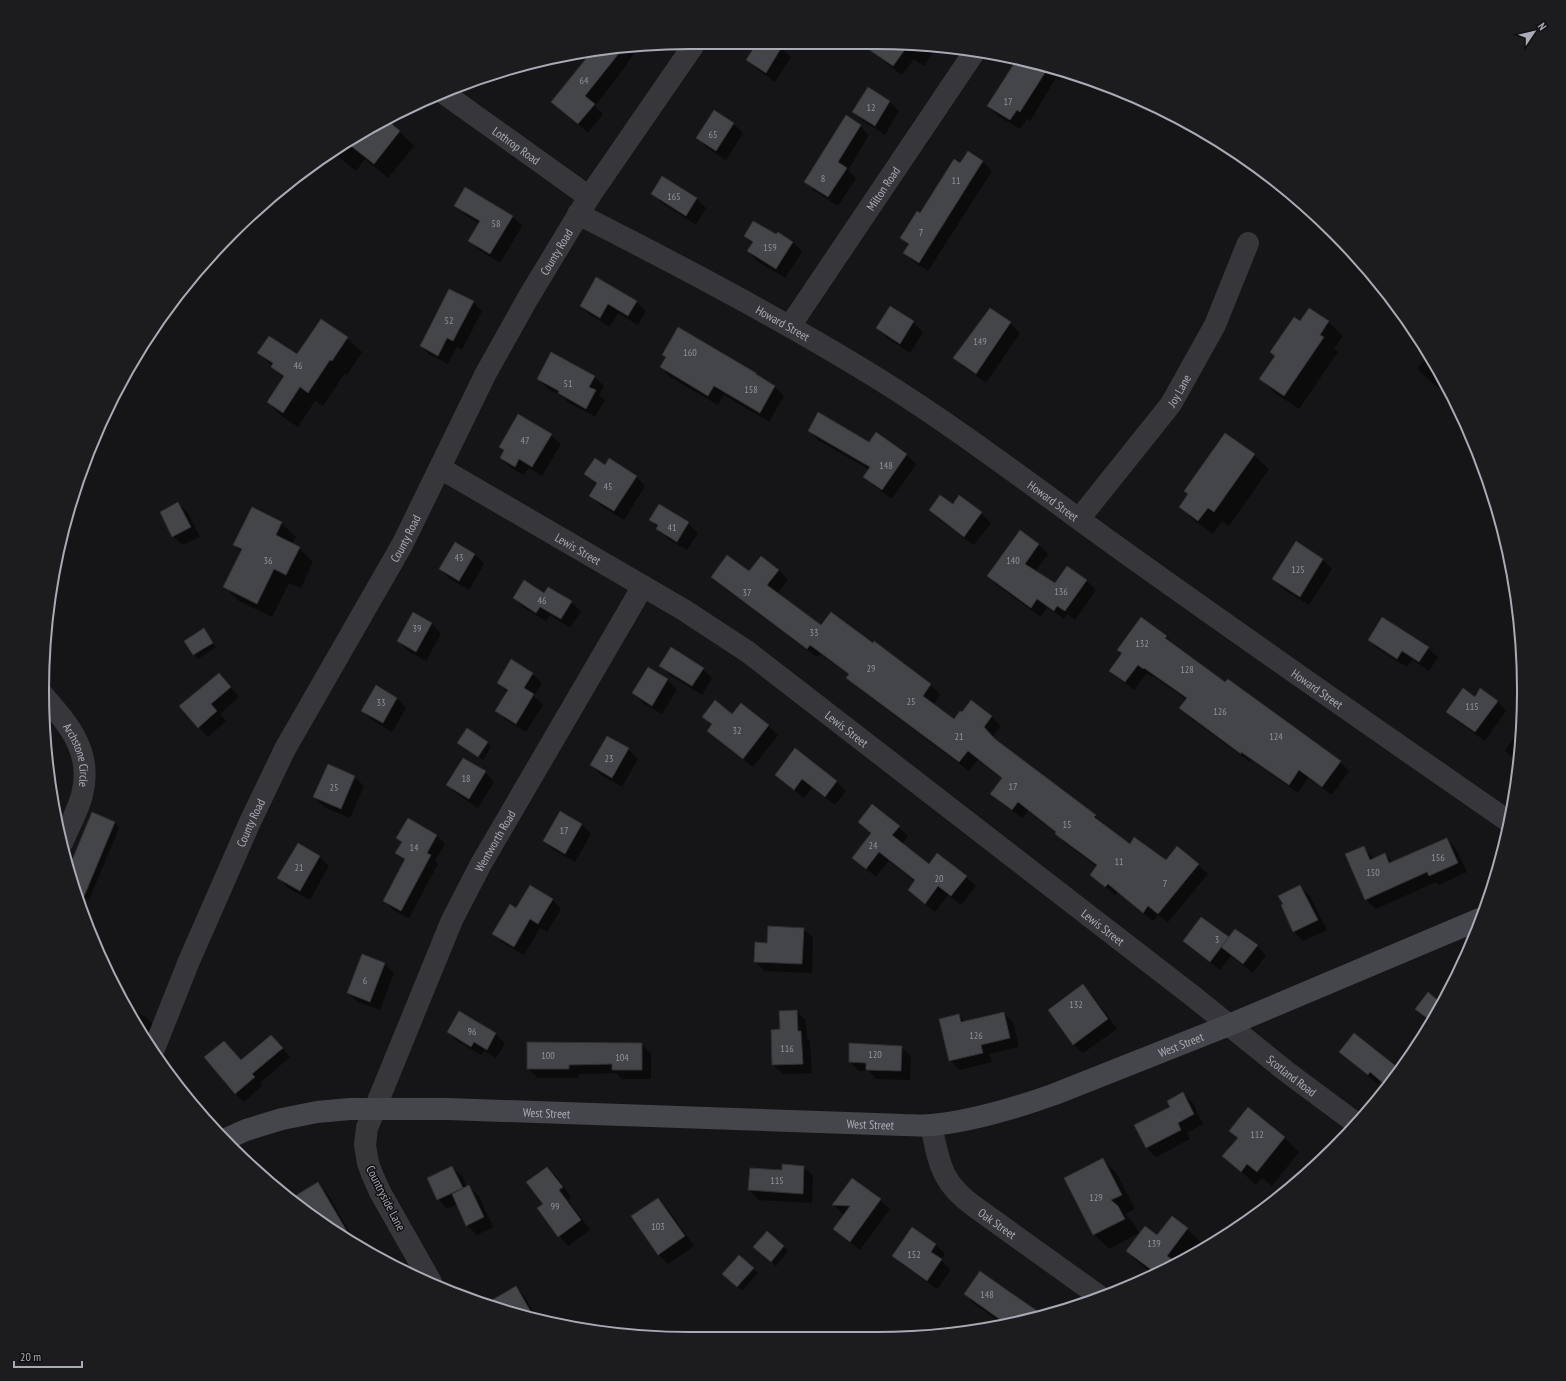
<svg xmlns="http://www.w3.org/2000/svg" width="1566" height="1381" viewBox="0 0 1566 1381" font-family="'PT Sans Narrow',sans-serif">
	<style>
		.shadow { fill: #0007 }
		.building { fill: #444549; stroke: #302f32 }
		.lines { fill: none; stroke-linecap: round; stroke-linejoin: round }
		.street { stroke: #37373b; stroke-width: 22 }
		.secondary { stroke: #45464b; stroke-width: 22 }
		.labels { text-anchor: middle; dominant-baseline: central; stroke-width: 3; stroke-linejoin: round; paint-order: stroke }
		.number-label { font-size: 10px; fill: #8f929a }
		.street-label { font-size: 12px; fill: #a8abb5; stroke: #101012 }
		.rim { fill: none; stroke: #a8abb5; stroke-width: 2 }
	</style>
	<rect width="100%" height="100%" fill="#151517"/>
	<g class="shadow">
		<polygon points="918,43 937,46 924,66 914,59 902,75 886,63 877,54 883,45 882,44"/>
		<polygon points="778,45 791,57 775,82 757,69 747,60 756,46"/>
		<polygon points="638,47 625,67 595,106 603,114 588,133 553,102 594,50 606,48"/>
		<polygon points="1026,62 1064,73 1059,80 1056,78 1030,121 1027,119 1020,129 998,116 989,106"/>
		<polygon points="868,88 890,102 899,111 885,135 863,121 853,112"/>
		<polygon points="715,112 734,124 743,133 726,160 707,148 698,138"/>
		<polygon points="385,120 399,131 414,146 388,178 365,159 356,171 331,151"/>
		<polygon points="860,126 869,135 848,170 856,178 838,206 815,191 805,181"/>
		<polygon points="982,161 992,171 928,271 914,262 904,253 909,246 901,238 960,165"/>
		<polygon points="663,178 697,199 706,208 696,225 662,203 652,194"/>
		<polygon points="456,206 512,216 522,226 500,263 479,250 470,241 480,224 465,215"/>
		<polygon points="778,233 793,242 802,252 785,278 757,261 748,251 753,244 745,236 776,236"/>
		<polygon points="473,302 482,311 462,350 457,347 448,364 430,355 421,346"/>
		<polygon points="636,302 646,311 638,325 618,313 610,327 590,315 581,306"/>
		<polygon points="890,308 913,322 923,332 910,353 887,338 877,328"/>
		<polygon points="1310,309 1328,322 1343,336 1334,349 1338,352 1299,409 1275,393 1261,379 1276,357 1271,352 1300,322"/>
		<polygon points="321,320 347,338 362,352 347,375 345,373 323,406 315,401 298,427 282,416 268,402 284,378 259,353 297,356"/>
		<polygon points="1010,323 1020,333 986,383 964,367 954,358 974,329"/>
		<polygon points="552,353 595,377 604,386 599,395 605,400 595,417 568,402 563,397 547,388 538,378"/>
		<polygon points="663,355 756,373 760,378 775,387 784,396 769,422 724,395 718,405 670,377 661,367 666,358"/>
		<polygon points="1427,356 1455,400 1432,383 1417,369"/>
		<polygon points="809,431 869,443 876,433 907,455 916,464 892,499 874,486 865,477 870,470 818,440"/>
		<polygon points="1225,434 1254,455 1269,469 1229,526 1222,521 1213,534 1195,521 1180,507"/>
		<polygon points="551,435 561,444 542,476 529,468 524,475 510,467 501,458 505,451 500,446"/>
		<polygon points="605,466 636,476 645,486 624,520 600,505 591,495 597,485 586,474"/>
		<polygon points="959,497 981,513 991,523 974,545 940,520 930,510 953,505"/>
		<polygon points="178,503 188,513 200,537 182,545 173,536"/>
		<polygon points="659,506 688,523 698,533 687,550 667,538 650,520"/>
		<polygon points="281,523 296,537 292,544 299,548 313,562 301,588 289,583 272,617 239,601 225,587 242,552 234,545"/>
		<polygon points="1020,531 1039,545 1048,554 1035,572 1055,584 1086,580 1096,590 1075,620 1067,614 1064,619 1047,607 1041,617 997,585 988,576"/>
		<polygon points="1296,543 1323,560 1332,569 1309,605 1283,589 1273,579"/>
		<polygon points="475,554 484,564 469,590 450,579 440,569"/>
		<polygon points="779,570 788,580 777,594 821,626 873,645 874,643 931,685 940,695 933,705 954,720 991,716 1001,726 992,737 997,742 1095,816 1130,845 1166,861 1178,847 1208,874 1168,922 1158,915 1153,921 1118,892 1115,895 1091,875 1097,867 1065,843 1056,833 1028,811 1022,818 1001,803 991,793 1002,779 978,760 969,771 857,687 848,678 850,675 820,654 817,657 722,586 713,576"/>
		<polygon points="545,594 571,602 581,611 570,628 550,615 546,621 523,607 514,598"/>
		<polygon points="413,614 432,624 441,634 426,661 407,650 398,641"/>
		<polygon points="203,630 216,647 198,659 185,641"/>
		<polygon points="1166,636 1175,646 1225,683 1340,762 1349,771 1332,795 1308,778 1298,793 1251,760 1250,762 1189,717 1181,708 1187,700 1153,676 1152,677 1147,673 1134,690 1119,679 1110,671 1122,654 1118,650"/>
		<polygon points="1369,640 1428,648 1438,657 1429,671 1412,660 1407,667 1378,649"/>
		<polygon points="661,665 703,669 712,678 702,695 670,675"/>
		<polygon points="649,668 668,680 677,690 662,714 643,703 633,693"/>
		<polygon points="532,674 542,683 534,696 543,705 526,732 506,720 496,710 507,692 498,683"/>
		<polygon points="228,684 239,697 220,714 226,721 208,737 181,707"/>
		<polygon points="376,687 397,698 406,708 392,732 372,720 362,711"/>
		<polygon points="1475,698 1497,701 1506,711 1485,741 1457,721 1448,712"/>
		<polygon points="741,704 769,726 778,735 753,767 718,740 709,731 713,726 704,717 733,715"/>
		<polygon points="1519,730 1520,731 1519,764 1505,751"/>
		<polygon points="608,737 628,749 638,759 622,787 601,775 592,765"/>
		<polygon points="487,742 491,747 483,760 458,743"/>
		<polygon points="485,772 494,782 478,808 457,794 447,785"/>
		<polygon points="776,775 836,781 846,791 835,805 812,788 804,798"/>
		<polygon points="354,777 364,786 350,818 324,807 314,797"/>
		<polygon points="92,814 115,823 119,828 89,900 77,895"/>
		<polygon points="408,819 437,836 445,844 435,861 438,864 409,918 393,910 385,901 405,861 397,853 403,843 397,838"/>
		<polygon points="859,822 899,827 908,836 902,844 929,865 966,877 976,886 961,905 948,895 935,912 909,890 915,881 889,861 876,877 854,858 872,834"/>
		<polygon points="582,825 591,834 575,862 554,850 544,841"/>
		<polygon points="1447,839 1456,849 1467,872 1439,885 1436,882 1376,909 1366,900 1346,855 1363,847 1374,859 1385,854 1393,863"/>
		<polygon points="298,844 320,857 329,866 310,900 288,888 279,878"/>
		<polygon points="1300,886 1310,896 1327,930 1303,941 1294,932 1282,906"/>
		<polygon points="552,899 561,909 547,932 540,928 524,955 503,943 494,934 516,909"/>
		<polygon points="803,928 813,938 812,973 764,971 755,961 768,944"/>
		<polygon points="1229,939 1257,946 1266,955 1253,973 1231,956 1220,970 1194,950 1184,941"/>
		<polygon points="384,964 394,973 380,1010 358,1002 348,993"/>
		<polygon points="1083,986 1092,995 1117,1029 1083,1053 1073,1044"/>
		<polygon points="1429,994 1442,1005 1431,1023 1416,1009"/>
		<polygon points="124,1005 147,1018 156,1027 148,1042 129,1015"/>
		<polygon points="797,1011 806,1021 807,1038 810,1041 812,1073 783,1074 773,1065 781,1030"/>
		<polygon points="459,1012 496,1034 505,1044 496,1058 484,1051 481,1055 457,1041 448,1032"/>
		<polygon points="1003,1013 1013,1022 1019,1047 989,1054 992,1062 960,1070 950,1060 959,1015 966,1022"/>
		<polygon points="279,1044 290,1057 260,1083 262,1086 244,1102 235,1093 241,1061"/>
		<polygon points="642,1044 651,1054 651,1079 622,1079 616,1073 579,1074 578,1078 538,1078 528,1069"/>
		<polygon points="901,1047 911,1056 910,1080 876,1079 869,1071 859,1071 850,1062"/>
		<polygon points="1340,1052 1397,1067 1398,1069 1386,1086 1380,1081 1378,1084"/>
		<polygon points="1183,1094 1193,1103 1203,1124 1187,1133 1190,1139 1156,1157 1146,1147 1171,1107"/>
		<polygon points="1248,1108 1285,1138 1299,1152 1272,1186 1262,1178 1256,1185 1224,1156 1238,1139 1230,1130"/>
		<polygon points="1103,1159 1117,1174 1135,1209 1125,1214 1133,1222 1139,1233 1109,1249 1094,1234 1065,1178"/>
		<polygon points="452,1167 462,1176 467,1188 469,1187 479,1196 493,1227 477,1235 467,1225 457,1204 447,1209 438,1199"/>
		<polygon points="804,1167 813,1176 812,1203 759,1200 749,1190 751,1169 783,1171"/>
		<polygon points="547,1168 557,1177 571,1197 568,1200 590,1230 568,1246 559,1236 544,1204"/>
		<polygon points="317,1183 327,1193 354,1239 352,1240 304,1210 296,1196"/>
		<polygon points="658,1199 667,1208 694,1246 668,1264 659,1255 632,1217"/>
		<polygon points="880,1200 890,1209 860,1250 844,1238 834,1229 845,1214 843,1214 833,1204"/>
		<polygon points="1172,1218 1187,1229 1202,1243 1195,1252 1163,1272 1153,1276 1150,1274 1151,1272 1141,1265 1127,1251 1157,1237"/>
		<polygon points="912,1228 936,1245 945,1254 941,1260 951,1270 937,1289 903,1265 893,1256"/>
		<polygon points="767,1232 788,1251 776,1266 759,1251"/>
		<polygon points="739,1256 758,1273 742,1291 728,1278"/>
		<polygon points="980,1273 1044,1317 1003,1324 974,1304 965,1294"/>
		<polygon points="516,1288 525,1297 538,1319 522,1317 494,1306 492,1302"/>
		<polygon points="908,1334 914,1338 905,1338"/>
	</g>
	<g class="building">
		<polygon points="861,44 909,44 893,66"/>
		<polygon points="783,45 766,73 746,60 755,46"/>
		<polygon points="624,47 585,96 595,104 578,124 551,102 593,50 606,48"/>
		<polygon points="1017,59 1048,68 1020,112 1017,110 1010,120 987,106"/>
		<polygon points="868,87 890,101 875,126 852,112"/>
		<polygon points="714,110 734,123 716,151 696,138"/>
		<polygon points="846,115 861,125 838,162 847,168 828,197 804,182"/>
		<polygon points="386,119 400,131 374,164 346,142"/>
		<polygon points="968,151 983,161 919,263 903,253 909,244 900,238 917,211 920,213 954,159 960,163"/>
		<polygon points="662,176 697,198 686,216 651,194"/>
		<polygon points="465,187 513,216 490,254 468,241 480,221 454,206"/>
		<polygon points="753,221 776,234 778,232 793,242 776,269 747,251 753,242 744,236"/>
		<polygon points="596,277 637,301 628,316 608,304 600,318 580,306"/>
		<polygon points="449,289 474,301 453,341 447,338 438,356 420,346"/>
		<polygon points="890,306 914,321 900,344 876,328"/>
		<polygon points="990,308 1011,322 976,374 953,358"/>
		<polygon points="1309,308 1329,321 1320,335 1324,337 1284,396 1259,379 1275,356 1270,352 1294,317 1300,321"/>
		<polygon points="321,319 348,337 332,361 330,360 308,393 300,387 283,413 267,402 284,376 271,367 273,363 257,353 269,336 297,354"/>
		<polygon points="678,327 756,373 756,374 775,386 760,413 714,386 708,396 660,367 666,357 662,355"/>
		<polygon points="551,352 595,376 589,387 596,390 586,409 558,393 559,391 537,379"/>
		<polygon points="818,412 869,442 876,432 907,454 882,490 863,477 870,467 808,431"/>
		<polygon points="518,414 552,434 532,467 519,459 515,467 500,458 504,450 499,447"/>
		<polygon points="1225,433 1255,454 1214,512 1208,508 1198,521 1179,507 1188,494 1184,491"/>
		<polygon points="595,458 605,465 609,458 637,476 614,511 589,496 597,483 584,474"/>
		<polygon points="940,495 953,504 959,495 982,512 964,537 929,510"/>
		<polygon points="178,502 191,527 172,537 160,512"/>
		<polygon points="659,504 689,522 677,542 656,529 658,525 649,520"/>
		<polygon points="252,507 282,522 276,535 300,547 286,575 274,569 257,604 223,587 242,549 233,545"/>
		<polygon points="1020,530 1039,544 1025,564 1055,583 1067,566 1087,580 1065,611 1057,606 1054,611 1037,599 1031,608 987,576"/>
		<polygon points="1296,541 1323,559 1300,597 1272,579"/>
		<polygon points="455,542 475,554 459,581 439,569"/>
		<polygon points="727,555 749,571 761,556 779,570 767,585 821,625 831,612 873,643 874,641 931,684 923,696 954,719 960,711 962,712 971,700 992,716 984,727 995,739 1096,815 1094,817 1130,844 1134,837 1166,860 1177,846 1199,864 1158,914 1148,906 1143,913 1108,884 1105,887 1090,875 1097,865 1055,834 1056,832 1018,802 1012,810 990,794 1002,778 968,751 959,762 846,678 849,674 810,645 807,649 711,577"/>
		<polygon points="524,580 544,593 548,587 572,601 561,619 540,607 536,613 513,598"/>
		<polygon points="413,612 432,623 416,652 397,641"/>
		<polygon points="1141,617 1167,636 1165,638 1225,682 1228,679 1341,761 1322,787 1299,770 1289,785 1241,752 1241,754 1179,708 1187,698 1144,668 1143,669 1138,665 1125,682 1109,671 1122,653 1117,650"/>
		<polygon points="1382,617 1429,647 1419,662 1402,651 1397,659 1368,640"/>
		<polygon points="204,628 213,643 193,655 184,641"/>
		<polygon points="671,647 704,668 692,686 659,666"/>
		<polygon points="511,659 533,673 524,688 534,694 516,724 495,711 508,690 497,683"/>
		<polygon points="648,667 668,679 652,706 632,693"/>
		<polygon points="219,673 231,687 211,704 217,711 198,728 179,706"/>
		<polygon points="376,685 397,698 383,723 361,711"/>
		<polygon points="1463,688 1475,697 1480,688 1498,701 1475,732 1446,712"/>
		<polygon points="715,700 732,714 741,703 769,725 743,759 707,731 712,724 702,717"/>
		<polygon points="467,728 488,742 478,757 457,743"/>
		<polygon points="607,736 629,748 612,778 590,765"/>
		<polygon points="795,748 837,781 825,797 802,779 794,790 775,775"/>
		<polygon points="463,758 486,771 469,799 446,785"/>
		<polygon points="328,764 355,776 341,809 313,797"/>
		<polygon points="872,804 900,826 892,835 929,864 937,853 967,876 951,896 938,886 925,904 908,890 915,880 879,852 866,869 852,858 871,833 858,822"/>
		<polygon points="560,811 582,824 565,854 543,841"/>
		<polygon points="92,812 115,822 80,906 68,870"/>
		<polygon points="408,818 437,835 427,853 431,855 401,911 383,901 405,859 395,853 402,842 396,838"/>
		<polygon points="1447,838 1458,863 1429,876 1427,872 1365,900 1345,854 1364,846 1370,860 1385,853 1389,863"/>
		<polygon points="298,843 320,856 300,891 277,878"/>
		<polygon points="530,885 553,899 538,924 530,919 514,947 492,934 510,904 516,908"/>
		<polygon points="1300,885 1318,920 1293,932 1281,905 1283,904 1278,896"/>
		<polygon points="1201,917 1229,937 1210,962 1183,941"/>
		<polygon points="768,926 804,928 802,964 754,962 755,942 767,943"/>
		<polygon points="1235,929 1258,945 1243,964 1221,947"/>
		<polygon points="362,954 385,963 370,1002 347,993"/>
		<polygon points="1083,984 1108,1019 1073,1045 1048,1010"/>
		<polygon points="1428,992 1442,1004 1432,1022 1415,1009"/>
		<polygon points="797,1010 798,1031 801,1031 803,1064 772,1065 771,1030 780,1029 779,1011"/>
		<polygon points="459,1011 496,1033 487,1050 474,1042 471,1047 447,1032"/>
		<polygon points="1004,1012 1010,1038 981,1045 983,1053 949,1061 939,1019 959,1014 961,1022"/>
		<polygon points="1354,1033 1397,1067 1384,1084 1370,1072 1368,1075 1339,1052"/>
		<polygon points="271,1035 283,1048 252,1074 255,1077 235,1094 204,1057 224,1041 241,1060"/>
		<polygon points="527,1042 642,1043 642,1070 612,1070 612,1064 569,1065 569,1069 527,1069"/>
		<polygon points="849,1043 902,1046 901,1071 866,1070 866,1063 849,1062"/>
		<polygon points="1183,1092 1194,1114 1178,1123 1181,1130 1146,1148 1134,1125 1170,1107 1167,1101"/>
		<polygon points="1248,1107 1285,1137 1257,1172 1247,1164 1241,1172 1222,1156 1238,1138 1229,1131"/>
		<polygon points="1103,1158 1122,1195 1111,1200 1118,1206 1125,1219 1093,1235 1064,1178"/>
		<polygon points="782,1164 804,1166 803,1194 748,1190 750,1168 782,1170"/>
		<polygon points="452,1166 463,1188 437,1200 427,1178"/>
		<polygon points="547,1167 563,1187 559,1190 581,1220 558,1237 537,1208 543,1204 526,1182"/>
		<polygon points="852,1178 881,1199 850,1242 833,1229 850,1206 832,1205"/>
		<polygon points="318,1182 352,1240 303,1209 295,1196"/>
		<polygon points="469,1185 484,1217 466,1226 452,1194"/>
		<polygon points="658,1198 685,1236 658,1255 631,1216"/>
		<polygon points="1172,1216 1188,1228 1167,1256 1177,1263 1157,1274 1126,1251 1145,1226 1157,1235"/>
		<polygon points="912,1227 936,1244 931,1252 942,1259 927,1281 892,1256"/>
		<polygon points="767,1231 784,1246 771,1262 753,1247"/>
		<polygon points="739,1255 754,1268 737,1287 722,1274"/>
		<polygon points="980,1271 1011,1293 1045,1316 1005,1323 964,1294"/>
		<polygon points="516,1286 535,1319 522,1317 487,1303"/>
	</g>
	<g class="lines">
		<g class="street">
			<path id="s1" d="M445,94l144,103"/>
			<path id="s2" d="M578,214c101,51 202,104 299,164 90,56 174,122 260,183 123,88 247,174 371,260"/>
			<path id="s3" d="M790,326l185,-275"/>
			<path id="s4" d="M440,468l244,142 64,42 446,345 93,75 70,52"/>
			<path id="s5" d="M1079,519l92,-115 44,-79 33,-82"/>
			<path id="s6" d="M43,695c26,30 50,57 39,100 -4,16 -14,33 -20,48"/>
			<path id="s7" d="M154,1049l35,-88 61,-139 35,-73 117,-204 84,-172 42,-75 61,-101 104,-151"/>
			<path id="s8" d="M931,1125c8,38 10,58 44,82l124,89"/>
			<path id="s9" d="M431,1282l-51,-90 -8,-18 -4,-11 -3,-18 2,-17 85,-208 29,-56 162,-278"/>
		</g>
		<path class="secondary" id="s10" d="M226,1139l20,-9 36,-11 35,-7 33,-3h98l456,16c9,0 19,1 28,0 42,-4 84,-17 123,-31l174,-69 251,-106"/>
	</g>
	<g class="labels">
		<g class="number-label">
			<text x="584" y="80">64</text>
			<text x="1008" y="101">17</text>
			<text x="871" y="107">12</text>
			<text x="713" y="134">65</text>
			<text x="823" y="178">8</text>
			<text x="956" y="180">11</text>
			<text x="674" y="196">165</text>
			<text x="496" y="223">58</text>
			<text x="921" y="232">7</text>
			<text x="770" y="247">159</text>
			<text x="449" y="320">52</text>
			<text x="980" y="341">149</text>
			<text x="690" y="352">160</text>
			<text x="298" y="365">46</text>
			<text x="568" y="383">51</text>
			<text x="751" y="389">158</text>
			<text x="525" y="440">47</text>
			<text x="886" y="465">148</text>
			<text x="608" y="486">45</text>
			<text x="672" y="527">41</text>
			<text x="459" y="557">43</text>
			<text x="268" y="560">36</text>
			<text x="1013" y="560">140</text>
			<text x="1298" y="569">125</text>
			<text x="1061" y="591">136</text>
			<text x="747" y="592">37</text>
			<text x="542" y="600">46</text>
			<text x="417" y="628">39</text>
			<text x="814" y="632">33</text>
			<text x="1142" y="643">132</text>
			<text x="871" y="668">29</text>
			<text x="1187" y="669">128</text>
			<text x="911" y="701">25</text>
			<text x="381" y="702">33</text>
			<text x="1472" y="706">115</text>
			<text x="1220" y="711">126</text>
			<text x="737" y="730">32</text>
			<text x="959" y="736">21</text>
			<text x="1276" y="736">124</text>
			<text x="609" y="758">23</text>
			<text x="466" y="778">18</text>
			<text x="1013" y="786">17</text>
			<text x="334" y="787">25</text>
			<text x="1067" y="824">15</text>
			<text x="564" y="830">17</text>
			<text x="873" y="845">24</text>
			<text x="414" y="847">14</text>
			<text x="1438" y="857">156</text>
			<text x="1119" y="861">11</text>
			<text x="299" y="867">21</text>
			<text x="1373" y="872">150</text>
			<text x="939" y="878">20</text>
			<text x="1165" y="883">7</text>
			<text x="1217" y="939">3</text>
			<text x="365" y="980">6</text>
			<text x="1076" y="1004">132</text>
			<text x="472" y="1031">96</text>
			<text x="976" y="1035">126</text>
			<text x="787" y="1048">116</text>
			<text x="875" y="1054">120</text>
			<text x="548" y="1055">100</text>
			<text x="622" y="1057">104</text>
			<text x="1257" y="1134">112</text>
			<text x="777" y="1180">115</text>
			<text x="1096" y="1197">129</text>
			<text x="555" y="1206">99</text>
			<text x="658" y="1226">103</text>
			<text x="1154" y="1243">139</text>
			<text x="914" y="1254">152</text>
			<text x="987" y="1294">148</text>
		</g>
		<g class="street-label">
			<text stroke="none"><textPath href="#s1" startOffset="88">Lothrop Road</textPath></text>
			<text stroke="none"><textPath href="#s3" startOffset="166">Milton Road</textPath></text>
			<text stroke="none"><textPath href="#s7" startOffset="894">County Road</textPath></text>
			<text stroke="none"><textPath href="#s2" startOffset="232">Howard Street</textPath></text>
			<text stroke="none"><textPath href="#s5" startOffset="163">Joy Lane</textPath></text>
			<text stroke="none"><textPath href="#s2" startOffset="556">Howard Street</textPath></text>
			<text stroke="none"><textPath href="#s7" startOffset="570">County Road</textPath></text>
			<text stroke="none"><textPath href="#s4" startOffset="160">Lewis Street</textPath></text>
			<text stroke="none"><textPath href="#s2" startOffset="880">Howard Street</textPath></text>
			<text stroke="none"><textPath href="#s4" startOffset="484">Lewis Street</textPath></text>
			<text stroke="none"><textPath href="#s6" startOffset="71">Archstone Circle</textPath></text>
			<text stroke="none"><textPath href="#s7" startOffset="246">County Road</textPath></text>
			<text stroke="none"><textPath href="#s9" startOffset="485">Wentworth Road</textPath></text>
			<text stroke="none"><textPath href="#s4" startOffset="808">Lewis Street</textPath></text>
			<text stroke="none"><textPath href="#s10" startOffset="973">West Street</textPath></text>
			<text stroke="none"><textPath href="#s4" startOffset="1048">Scotland Road</textPath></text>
			<text stroke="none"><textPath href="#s10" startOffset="325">West Street</textPath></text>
			<text stroke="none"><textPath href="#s10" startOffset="649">West Street</textPath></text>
			<text transform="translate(386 1198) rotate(63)">Countryside Lane</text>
			<text stroke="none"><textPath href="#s8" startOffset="124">Oak Street</textPath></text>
		</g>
	</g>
	<path d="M0 0H1566V1381H0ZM690 49H876A641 641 0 0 1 1517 690V691A641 641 0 0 1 876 1332H690A641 641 0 0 1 49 691V690A641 641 0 0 1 690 49Z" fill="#1c1c1f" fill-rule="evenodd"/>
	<path class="rim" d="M690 49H876A641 641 0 0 1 1517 690V691A641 641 0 0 1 876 1332H690A641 641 0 0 1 49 691V690A641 641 0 0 1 690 49Z"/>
	<g transform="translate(1534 32) rotate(55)" stroke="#101012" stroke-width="3" paint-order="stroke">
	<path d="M0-3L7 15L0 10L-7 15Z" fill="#a8abb5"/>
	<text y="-6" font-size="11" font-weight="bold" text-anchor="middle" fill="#a8abb5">N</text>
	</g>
	<path d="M14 1361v6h68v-6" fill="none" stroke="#a8abb5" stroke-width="2"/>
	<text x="20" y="1361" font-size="12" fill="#a8abb5" stroke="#101012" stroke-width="3" paint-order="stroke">20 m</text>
</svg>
